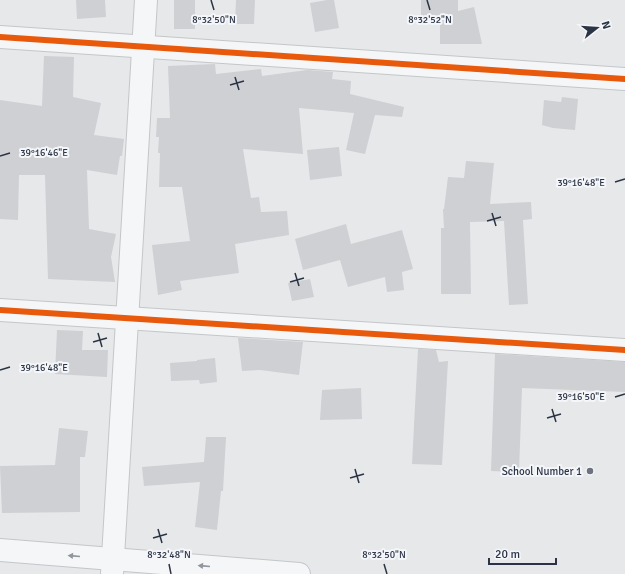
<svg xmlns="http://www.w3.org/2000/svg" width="625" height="574" viewBox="0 0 625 574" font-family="Signika,sans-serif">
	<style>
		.building { fill: #ced0d3 }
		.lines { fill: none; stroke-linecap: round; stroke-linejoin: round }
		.minor-casing { stroke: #c4c6c8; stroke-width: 24 }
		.tertiary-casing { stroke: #c4c6c8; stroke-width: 24 }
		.minor { stroke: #f5f6f7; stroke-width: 22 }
		.tertiary { stroke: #f5f6f7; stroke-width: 22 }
		.cycleway-casing { stroke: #f4f6f9; stroke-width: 8 }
		.cycleway { stroke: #e8590c; stroke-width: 6 }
		.oneway { fill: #90959e }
		.ticks { fill: none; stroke: #2b3445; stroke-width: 1.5 }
		.poi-dot { fill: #6c737f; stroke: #f4f6f9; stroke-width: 1.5 }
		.labels { text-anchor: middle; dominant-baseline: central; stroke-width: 4; stroke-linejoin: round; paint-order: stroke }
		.poi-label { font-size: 11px; fill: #2b3445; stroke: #f4f6f9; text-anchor: end }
		.ticks-label { font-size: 10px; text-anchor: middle; fill: #2b3445; stroke: #f4f6f9; stroke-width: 4; stroke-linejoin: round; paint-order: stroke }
	</style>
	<rect width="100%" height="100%" fill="#e6e8ea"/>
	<g class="building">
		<polygon points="76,0 105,0 106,17 77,19"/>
		<rect x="174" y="0" width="21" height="29"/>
		<polygon points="236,0 255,0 254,24 235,24"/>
		<polygon points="327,0 334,0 339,28 315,32 310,3"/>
		<polygon points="421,0 458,0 458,11 474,7 482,44 440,44 440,21 421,20"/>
		<polygon points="44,56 74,57 73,97 101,103 94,135 124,139 122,156 120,156 117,175 87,170 89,229 116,234 111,257 115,282 48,279 45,175 19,175 18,220 0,219 0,100 42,106"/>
		<polygon points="215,64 216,74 261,69 262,76 307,70 333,72 332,79 351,81 350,94 404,107 402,117 375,115 365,154 346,150 354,113 299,108 303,154 243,149 251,198 259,197 261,212 287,211 289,235 235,244 239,273 180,281 182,290 158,295 152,245 190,241 182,187 159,187 160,153 158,153 159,137 156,137 157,118 170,118 168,66"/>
		<polygon points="562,97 578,99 575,130 553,128 542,125 544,100 561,102"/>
		<polygon points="339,147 342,176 310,180 307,150"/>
		<polygon points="466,161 494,163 490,204 531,202 532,219 523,220 528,304 509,305 504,221 470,222 471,294 441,294 441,228 444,228 443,209 444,209 448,177 464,178"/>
		<polygon points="346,224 351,244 402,230 413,269 402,272 404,290 387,292 385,277 348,287 340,260 303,270 295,239"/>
		<polygon points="310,279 314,297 292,301 288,283"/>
		<polygon points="57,330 83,331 82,350 108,350 107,377 55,374"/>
		<polygon points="238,338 303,342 299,375 260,370 242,371"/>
		<polygon points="418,349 436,350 439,362 448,361 442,465 412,464"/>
		<polygon points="495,354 625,362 625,392 522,388 519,472 491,471"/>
		<polygon points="215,358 217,382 200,384 199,380 171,381 170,363 197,361 197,360"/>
		<polygon points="361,388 362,419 320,420 322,390"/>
		<polygon points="59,428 88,431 85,457 80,457 80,512 2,513 0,466 55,465"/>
		<polygon points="206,437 226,437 223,491 221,491 217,530 195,527 200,482 144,486 142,467 204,462"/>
	</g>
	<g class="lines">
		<g class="minor-casing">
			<g id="minor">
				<polyline points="0,37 625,79"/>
				<polyline points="0,310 625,350"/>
				<polyline points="112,574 146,0"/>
			</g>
		</g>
		<g class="tertiary-casing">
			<polyline id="tertiary" points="0,550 299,574"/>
		</g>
		<use href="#minor" class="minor"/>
		<use href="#tertiary" class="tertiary"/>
		<g class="cycleway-casing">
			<g id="cycleway">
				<polyline points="0,37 625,79"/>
				<polyline points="0,310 625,350"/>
			</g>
		</g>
		<use href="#cycleway" class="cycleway"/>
	</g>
	<defs><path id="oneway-solid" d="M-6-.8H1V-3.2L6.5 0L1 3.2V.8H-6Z"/></defs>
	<g class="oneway">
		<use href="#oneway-solid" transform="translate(74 556) rotate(-175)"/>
		<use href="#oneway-solid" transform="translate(204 566) rotate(-175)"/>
	</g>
	<path class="ticks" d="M211,0l3,10M427,0l3,10M235,77l4,13M230,85l14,-4M0,156l10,-3M615,182l10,-3M492,213l4,13M487,221l14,-4M295,273l4,13M290,282l14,-4M98,333l4,14M93,342l14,-4M0,370l10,-3M615,397l10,-3M552,409l4,13M547,418l14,-4M355,469l4,14M350,478l14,-4M158,529l4,14M153,538l14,-4M169,564l2,10M384,564l3,10"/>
	<circle class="poi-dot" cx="590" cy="471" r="4"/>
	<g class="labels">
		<g class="poi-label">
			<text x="582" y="471">School Number 1</text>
		</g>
	</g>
	<g class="ticks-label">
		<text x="214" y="23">8°32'50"N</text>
		<text x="430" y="23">8°32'52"N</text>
		<text x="44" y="156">39°16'46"E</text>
		<text x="581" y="186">39°16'48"E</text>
		<text x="44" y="371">39°16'48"E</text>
		<text x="581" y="400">39°16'50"E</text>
		<text x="169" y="558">8°32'48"N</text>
		<text x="384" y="558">8°32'50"N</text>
	</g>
	<g transform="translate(597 28) rotate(73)" stroke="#f4f6f9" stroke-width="3" paint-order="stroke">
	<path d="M0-3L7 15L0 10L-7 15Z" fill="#2b3445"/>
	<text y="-6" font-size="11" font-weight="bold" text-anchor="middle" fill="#2b3445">N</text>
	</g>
	<path d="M489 558v6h67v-6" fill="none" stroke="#2b3445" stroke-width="2"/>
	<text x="495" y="558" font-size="12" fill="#2b3445" stroke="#f4f6f9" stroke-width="3" paint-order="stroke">20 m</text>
</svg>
